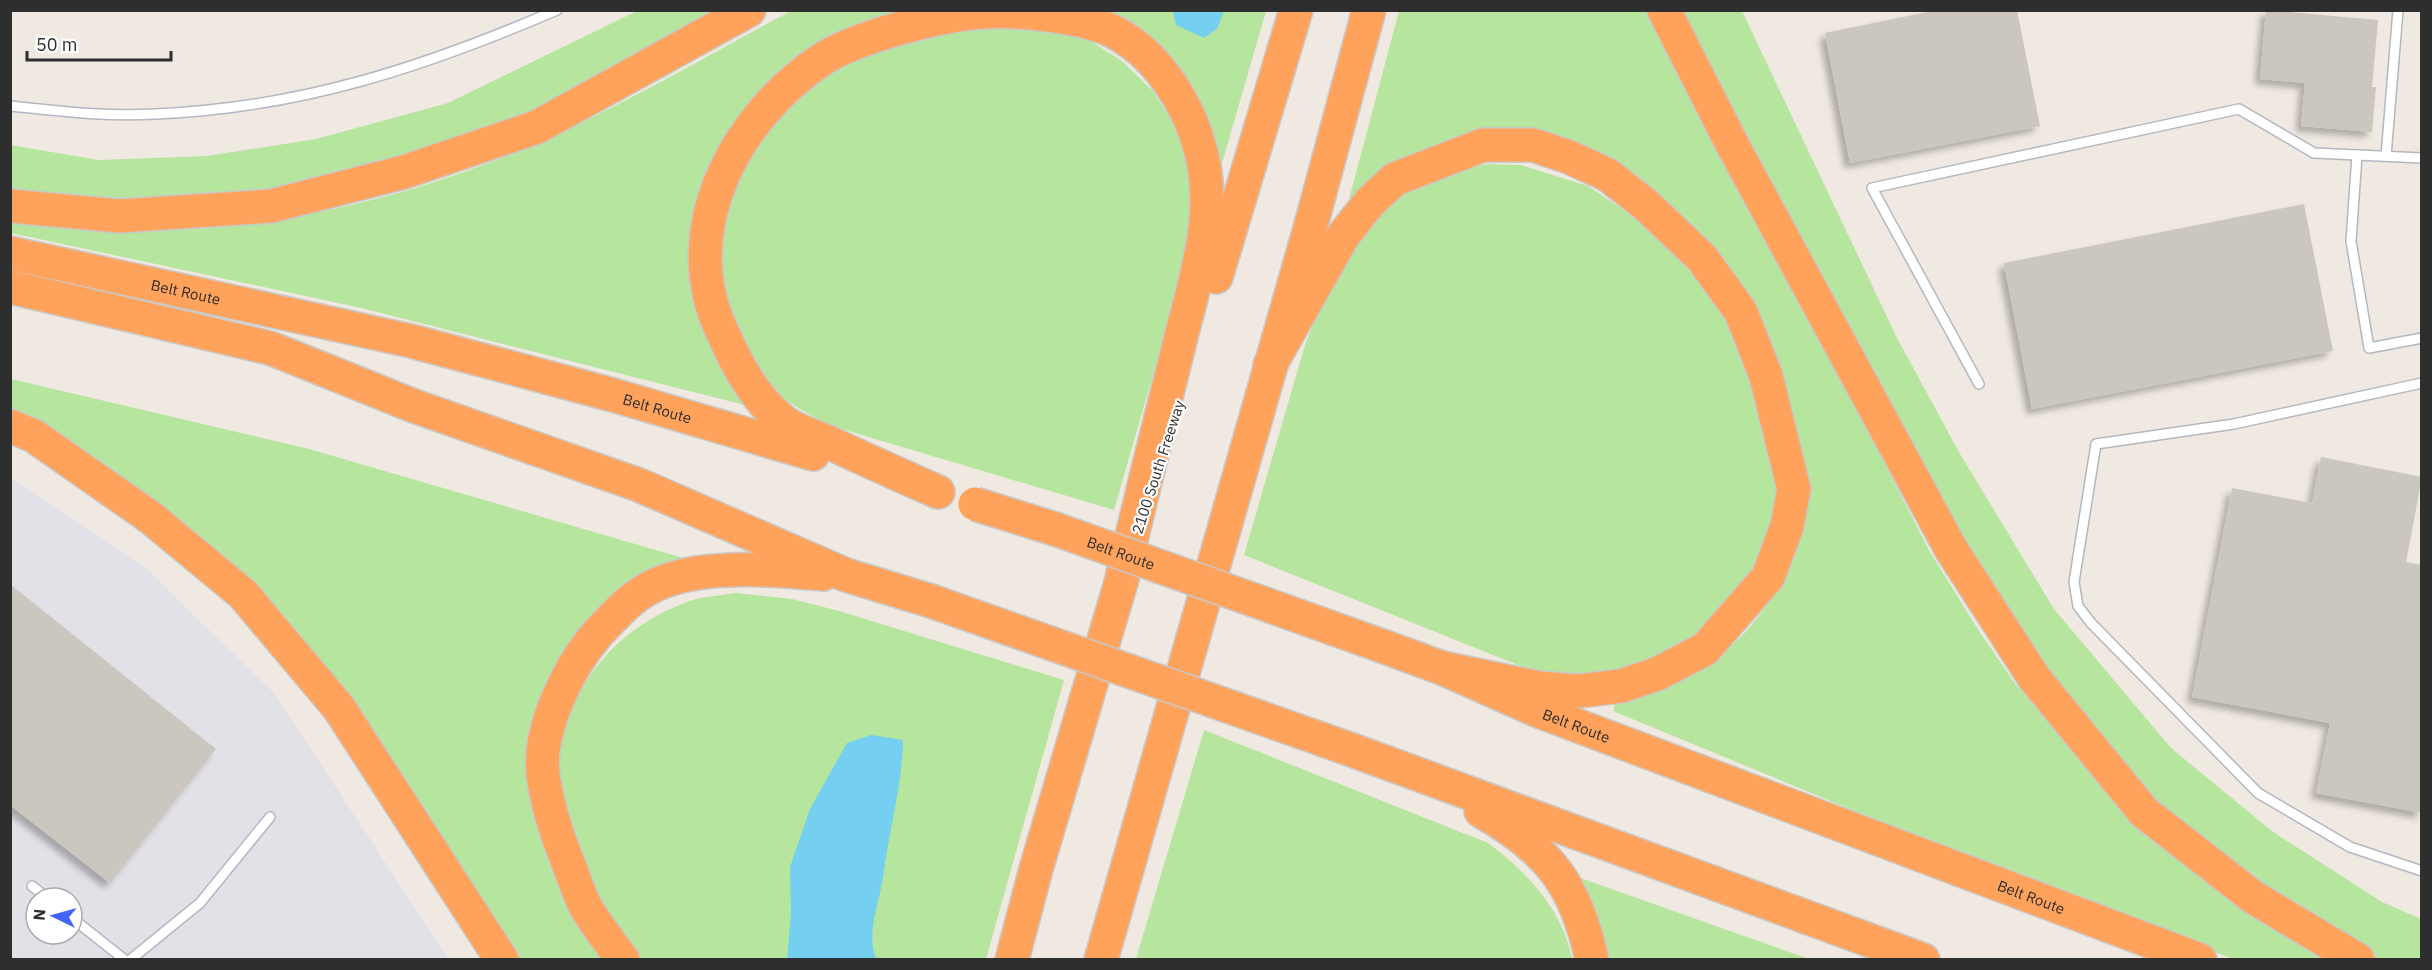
<svg xmlns="http://www.w3.org/2000/svg" width="2432" height="970" viewBox="0 0 2432 970" font-family="'IBM Plex Sans',sans-serif">
	<style>
		.industrial { fill: #e3e1e8; fill-rule: evenodd }
		.green { fill: #b6e59e }
		.water { fill: #75cff0 }
		.building { fill: #cbc7bf; filter: url(#shadow) }
		.lines { fill: none; stroke-linecap: round; stroke-linejoin: round }
		.lane-casing { stroke: #b4b7c1; stroke-width: 12 }
		.highway-casing { stroke: #c9c9c9; stroke-width: 36 }
		.lane { stroke: #fff; stroke-width: 9 }
		.highway { stroke: #ffa35c; stroke-width: 33 }
		.highway-bridge-casing { stroke: #c9c9c9; stroke-width: 36; stroke-linecap: butt }
		.highway-bridge { stroke: #ffa35c; stroke-width: 33 }
		.labels { text-anchor: middle; dominant-baseline: central; stroke-width: 4.5; stroke-linejoin: round; paint-order: stroke }
		.street-label { font-size: 15px; fill: #2e2e2e; stroke: #fff }
	</style>
	<defs>
		<filter id="shadow"><feDropShadow dx="-5.5" dy="5.5" stdDeviation="3" flood-color="#0004"/></filter>
	</defs>
	<rect width="100%" height="100%" fill="#efe9e1"/>
	<path class="industrial" d="M10,477l131,87 132,128 176,267h-438zM36,898h36v36h-36z"/>
	<g class="green">
		<polygon points="637,11 739,11 549,113 240,203 11,202 10,145 99,160 207,156 316,139 448,103"/>
		<path d="M791,11h155l-171,69 -42,43 -24,47 -11,38 47,197 -388,-98 -346,-74v-9c46,3 93,7 140,7 125,-2 255,-33 370,-81 93,-39 181,-92 270,-139z"/>
		<polygon points="1072,11 1266,11 1216,184 1189,111"/>
		<path d="M1399,11h254l277,541 49,79 35,51 81,96 66,65 165,116h-93l-182,-67 -438,-181 4,-12c14,-3 30,-5 44,-10 40,-14 75,-42 100,-76 70,-94 47,-199 -13,-291 -11,-17 -31,-57 -45,-68 -17,-15 -39,-25 -58,-37 -41,-26 -82,-52 -123,-78l-175,68z"/>
		<polygon points="1676,11 1742,11 1897,338 1960,454 2054,609 2171,748 2273,832 2382,902 2421,919 2421,959 2372,959 2298,917 2148,801 2037,677"/>
		<polygon points="987,26 1060,30 1092,42 1122,61 1153,91 1174,124 1189,162 1194,205 1180,281 1114,510 825,424 782,398 758,374 737,341 716,258 739,156 816,80 869,55 925,36"/>
		<polygon points="1489,164 1521,165 1588,186 1628,213 1669,248 1709,294 1737,340 1782,471 1770,555 1721,627 1611,679 1538,673 1244,555 1305,345 1331,280 1375,214 1416,185 1452,170"/>
		<polygon points="11,379 309,449 690,560 585,643 535,805 541,839 565,902 600,959 505,959 293,646 11,418"/>
		<path d="M737,593l55,6 47,12 225,69 -78,279 -359,1c-15,-28 -30,-56 -46,-84 -5,-10 -14,-22 -16,-33 -4,-18 -10,-68 -7,-86 11,-76 65,-135 138,-158 13,-3 28,-4 41,-6z"/>
		<path d="M1204,730l284,113c40,30 74,66 84,116h-436z"/>
		<polygon points="1572,875 1809,959 1600,959"/>
	</g>
	<g class="water">
		<polygon points="1173,11 1173,10 1224,11 1217,29 1204,38 1176,25"/>
		<path d="M871,735l32,5c-1,47 -14,91 -20,137 -4,28 -17,55 -7,82h-89l4,-46 -1,-46 20,-58 37,-66z"/>
	</g>
	<g class="building">
		<polygon points="1937,10 2017,10 2040,126 1850,163 1825,33"/>
		<polygon points="2266,10 2378,20 2372,87 2376,87 2372,132 2301,126 2305,83 2260,79"/>
		<polygon points="2304,204 2333,351 2032,409 2004,263"/>
		<polygon points="2321,457 2422,477 2406,562 2422,565 2422,813 2316,793 2330,723 2192,697 2232,488 2312,503"/>
		<polygon points="10,584 216,749 110,883 10,805"/>
	</g>
	<g class="lines">
		<g class="lane-casing">
			<g id="lane">
				<path d="M10,106c48,5 97,11 145,8 146,-6 269,-47 402,-104"/>
				<polyline points="2357,155 2351,241 2369,348 2422,338"/>
				<polyline points="2386,156 2398,10"/>
				<polyline points="2422,383 2234,424 2096,444 2074,582 2078,606 2091,623 2258,793 2350,847 2422,871"/>
				<polyline points="1979,384 1872,188 2239,109 2314,153 2422,158"/>
				<polyline points="32,886 47,898"/>
				<polyline points="72,918 125,960"/>
				<polyline points="130,960 200,903 270,817"/>
			</g>
		</g>
		<g class="highway-casing">
			<g id="highway">
				<polyline points="1664,10 1732,144 1951,549 2035,679 2144,812 2253,897 2358,960"/>
				<polyline points="10,206 120,216 271,206 404,172 537,127 749,10"/>
				<path id="s1" d="M10,253l401,88 202,54 200,59"/>
				<polyline points="1216,277 1296,10"/>
				<polyline points="10,287 270,348 414,406 639,485 846,575 931,601"/>
				<polyline points="1270,365 1343,236 1370,202 1395,179 1483,145 1533,145 1569,157 1608,175 1646,205 1702,258 1741,312 1766,376 1794,489 1787,526 1768,577 1705,649 1657,674 1621,686 1579,691 1539,688 1442,668"/>
				<polyline points="10,426 34,436 150,517 243,594 339,708 502,960"/>
				<path d="M938,492c-36,-16 -72,-32 -108,-49 -15,-7 -35,-12 -47,-22 -30,-24 -47,-58 -62,-92 -46,-100 15,-212 100,-269 35,-23 122,-46 164,-48 33,-2 103,5 131,21 47,25 79,82 88,133 11,61 -12,124 -26,183 -19,75 -37,149 -55,224"/>
				<path id="s2" d="M1385,647l57,21 94,42 664,250"/>
				<polyline points="1352,750 1923,960"/>
				<path d="M1481,811c67,38 95,73 111,149"/>
				<path d="M623,960c-12,-16 -24,-32 -35,-49 -8,-13 -13,-31 -19,-46 -12,-29 -22,-60 -26,-91 -5,-45 26,-108 55,-141 21,-22 38,-42 67,-52 45,-17 111,-11 158,-7"/>
				<polyline points="1012,960 1036,869 1130,552"/>
				<polyline points="1101,960 1311,225 1369,10"/>
			</g>
		</g>
		<use href="#lane" class="lane"/>
		<use href="#highway" class="highway"/>
		<g class="highway-bridge-casing">
			<g id="highway-bridge">
				<path id="s3" d="M975,504l80,25 330,118"/>
				<polyline points="931,601 1352,750"/>
			</g>
		</g>
		<use href="#highway-bridge" class="highway-bridge"/>
	</g>
	<g class="labels">
		<g class="street-label">
			<text stroke="none"><textPath href="#s1" startOffset="180">Belt Route</textPath></text>
			<text stroke="none"><textPath href="#s1" startOffset="666">Belt Route</textPath></text>
			<text transform="translate(1158 467) rotate(-72)">2100 South Freeway</text>
			<text stroke="none"><textPath href="#s3" startOffset="154">Belt Route</textPath></text>
			<text stroke="none"><textPath href="#s2" startOffset="207">Belt Route</textPath></text>
			<text stroke="none"><textPath href="#s2" startOffset="693">Belt Route</textPath></text>
		</g>
	</g>
	<rect width="2432" height="970" fill="none" stroke="#2e2e2e" stroke-width="24"/>
	<g transform="translate(54 916) rotate(275)"><circle r="28" fill="#ffffff" stroke="#ababab" stroke-width="1.5"/>
	<path d="M0-4.5L10 22L0 15L-10 22Z" fill="#4264fb"/>
	<text y="-9" font-size="16" font-weight="bold" text-anchor="middle" fill="#2e2e2e">N</text>
	</g>
	<path d="M27 51v9h144v-9" fill="none" stroke="#2e2e2e" stroke-width="3"/>
	<text x="36" y="51" font-size="18" fill="#2e2e2e" stroke="#ffffff" stroke-width="4.5" paint-order="stroke">50 m</text>
</svg>
